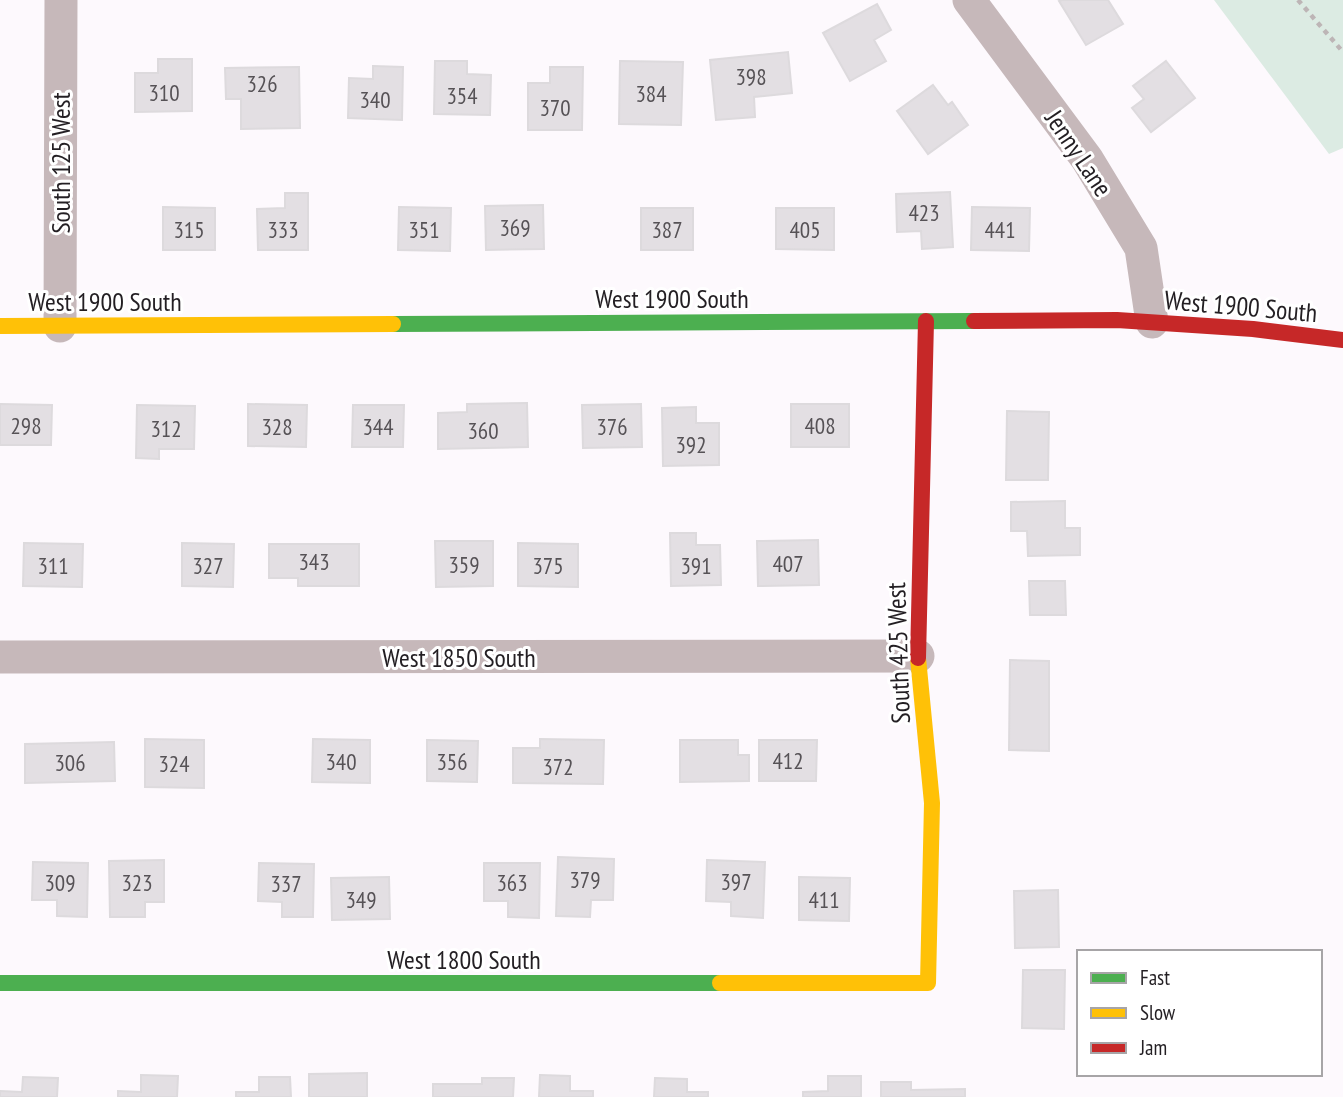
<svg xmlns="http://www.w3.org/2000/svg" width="1343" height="1097" viewBox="0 0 1343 1097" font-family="'PT Sans Narrow',sans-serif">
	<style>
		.green { fill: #dcebe3 }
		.building { fill: #e3dfe3; stroke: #dddadd; stroke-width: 2 }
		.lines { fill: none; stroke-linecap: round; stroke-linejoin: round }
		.path { stroke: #bdb5b6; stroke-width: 4.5; stroke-dasharray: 5 5; stroke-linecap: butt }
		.street { stroke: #c6b8ba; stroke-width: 33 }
		.fast { stroke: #4caf50; stroke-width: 16 }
		.slow { stroke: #ffc107; stroke-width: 16 }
		.jam { stroke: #c62828; stroke-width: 16 }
		.labels { text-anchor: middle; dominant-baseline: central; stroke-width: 6; stroke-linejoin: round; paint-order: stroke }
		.number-label { font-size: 23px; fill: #565256 }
		.street-label { font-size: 26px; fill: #231f23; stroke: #fff }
	</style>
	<rect width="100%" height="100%" fill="#fdf9fd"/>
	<polygon class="green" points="1214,0 1343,0 1343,148 1329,154"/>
	<g class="building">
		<polygon points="1062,0 1108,0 1123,24 1086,45 1059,1"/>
		<polygon points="877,4 891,30 874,40 886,61 850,81 823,33"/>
		<polygon points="788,52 792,93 754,97 755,117 716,120 710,60"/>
		<polygon points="158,59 192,59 192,111 135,112 135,73 158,73"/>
		<polygon points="435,61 467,61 467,74 491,75 490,115 434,114"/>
		<polygon points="620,61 683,62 681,125 619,124"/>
		<polygon points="1166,61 1195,98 1151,132 1132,108 1144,99 1133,86"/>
		<polygon points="373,66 403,67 402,120 348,118 349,78 373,79"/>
		<polygon points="299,67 300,128 241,129 241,99 226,99 225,68"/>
		<polygon points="550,67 583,67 582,130 528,130 528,83 550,83"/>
		<polygon points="933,85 948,105 952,102 968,125 928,154 897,111"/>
		<polygon points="950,192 953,247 922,249 921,231 897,232 896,194"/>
		<polygon points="285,193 308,193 308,250 258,250 257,209 285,208"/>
		<polygon points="543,205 544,249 486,250 485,206"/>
		<polygon points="163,207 215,208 215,250 163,250"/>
		<polygon points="399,207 451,208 450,251 398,250"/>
		<polygon points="972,207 1030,208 1029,251 971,250"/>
		<rect x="641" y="208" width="52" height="42"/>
		<polygon points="776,208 834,208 834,250 776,249"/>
		<polygon points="527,403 528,447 438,449 438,413 467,412 467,404"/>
		<polygon points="0,404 52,405 51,445 0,445"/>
		<polygon points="248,404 307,405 306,447 248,446"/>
		<polygon points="641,404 642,447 583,448 582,405"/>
		<rect x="791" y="404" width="58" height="43"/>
		<polygon points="137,405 195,406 194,449 159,449 159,459 136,458"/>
		<polygon points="353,405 404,405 403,447 352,447"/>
		<polygon points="696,407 696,423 719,423 719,465 663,466 662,408"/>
		<polygon points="1007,411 1049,412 1048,480 1006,480"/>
		<polygon points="1065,501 1065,528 1080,528 1080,555 1028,556 1027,531 1011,531 1011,502"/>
		<polygon points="670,533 696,533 696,545 720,545 721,585 671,586"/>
		<polygon points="818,540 819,585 758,586 757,541"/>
		<polygon points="435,541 493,541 493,586 436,587"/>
		<polygon points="24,543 83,544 82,587 23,586"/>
		<polygon points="182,543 234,544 233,587 182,586"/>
		<polygon points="518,543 578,544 578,587 518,586"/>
		<polygon points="269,544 359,544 359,586 298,586 298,578 269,578"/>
		<polygon points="1029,581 1065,581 1066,615 1030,615"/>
		<polygon points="1010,660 1049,661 1049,751 1009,750"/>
		<polygon points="145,739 204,740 204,788 145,787"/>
		<polygon points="313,739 370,740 370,783 312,782"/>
		<polygon points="540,739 604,740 603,784 513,783 513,748 540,748"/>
		<polygon points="427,740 478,741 477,782 427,781"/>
		<polygon points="680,740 738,740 738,755 749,755 749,781 680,782"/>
		<polygon points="759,740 817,740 816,781 759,781"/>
		<polygon points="114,742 115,781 25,783 25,744"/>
		<polygon points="558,857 614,859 613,900 591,900 590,917 556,916"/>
		<polygon points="164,860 164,902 145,902 145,917 110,917 109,861"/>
		<polygon points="707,860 765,862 763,918 731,916 731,902 706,901"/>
		<polygon points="33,862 88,863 87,917 57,916 57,900 32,900"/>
		<polygon points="259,863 314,864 313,917 282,917 282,902 258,901"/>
		<polygon points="484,863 540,863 539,918 508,917 508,901 484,901"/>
		<polygon points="389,877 390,919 332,920 331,878"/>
		<polygon points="799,877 850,878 849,921 799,920"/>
		<polygon points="1058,890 1059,947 1015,948 1014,891"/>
		<polygon points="1023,970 1065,970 1064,1029 1022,1028"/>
		<polygon points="367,1073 367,1097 309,1097 309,1074"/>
		<polygon points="141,1075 178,1076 177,1097 118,1097 118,1091 141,1092"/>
		<polygon points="540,1075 570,1076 570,1091 593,1091 593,1097 539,1097"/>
		<polygon points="828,1076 861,1076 861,1097 803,1097 803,1092 828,1091"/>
		<polygon points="23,1077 58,1078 57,1097 0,1097 0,1091 22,1092"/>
		<polygon points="259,1077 290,1077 291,1097 236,1097 236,1092 259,1092"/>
		<polygon points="482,1078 514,1078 513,1097 433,1097 433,1084 482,1084"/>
		<polygon points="655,1078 687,1079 687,1092 708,1092 708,1097 654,1097"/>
		<polygon points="881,1082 911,1082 911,1090 965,1089 965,1097 881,1097"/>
	</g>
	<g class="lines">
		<polyline class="path" points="1298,0 1343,52"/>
		<g class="street">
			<polyline points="969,0 1087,159 1141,248 1152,322"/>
			<polyline points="60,326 61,0"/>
			<polyline points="0,657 918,656"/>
		</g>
		<g class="fast">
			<polyline points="393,324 974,321"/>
			<polyline points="0,983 720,983"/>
		</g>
		<g class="slow">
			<polyline points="0,326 393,324"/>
			<polyline points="720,983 928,983 932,803 918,658"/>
		</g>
		<g class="jam">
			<polyline points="974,321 1117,320 1253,329 1343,340"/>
			<polyline points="918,658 926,321"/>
		</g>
	</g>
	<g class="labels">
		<g class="number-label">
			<text x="751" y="76">398</text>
			<text x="262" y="83">326</text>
			<text x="164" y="92">310</text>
			<text x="651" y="93">384</text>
			<text x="462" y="95">354</text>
			<text x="375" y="99">340</text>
			<text x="555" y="107">370</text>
			<text x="924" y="212">423</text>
			<text x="515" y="227">369</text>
			<text x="189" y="229">315</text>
			<text x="283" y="229">333</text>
			<text x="424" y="229">351</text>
			<text x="667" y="229">387</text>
			<text x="805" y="229">405</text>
			<text x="1000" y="229">441</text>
			<text x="26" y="425">298</text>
			<text x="820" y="425">408</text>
			<text x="277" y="426">328</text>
			<text x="378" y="426">344</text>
			<text x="612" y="426">376</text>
			<text x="166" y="428">312</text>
			<text x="483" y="430">360</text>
			<text x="691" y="444">392</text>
			<text x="314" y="561">343</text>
			<text x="788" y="563">407</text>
			<text x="464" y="564">359</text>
			<text x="53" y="565">311</text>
			<text x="208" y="565">327</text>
			<text x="548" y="565">375</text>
			<text x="696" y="565">391</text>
			<text x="788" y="760">412</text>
			<text x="341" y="761">340</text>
			<text x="452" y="761">356</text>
			<text x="70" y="762">306</text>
			<text x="174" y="763">324</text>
			<text x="558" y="766">372</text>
			<text x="585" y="879">379</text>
			<text x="736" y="881">397</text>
			<text x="60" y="882">309</text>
			<text x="137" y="882">323</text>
			<text x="512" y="882">363</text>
			<text x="286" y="883">337</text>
			<text x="361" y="899">349</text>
			<text x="824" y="899">411</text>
		</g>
		<g class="street-label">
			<text transform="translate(1079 153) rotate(56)">Jenny Lane</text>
			<text transform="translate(60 163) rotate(-90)">South 125 West</text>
			<text x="672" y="298">West 1900 South</text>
			<text x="105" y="301">West 1900 South</text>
			<text transform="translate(1241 306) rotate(5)">West 1900 South</text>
			<text transform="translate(898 653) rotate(-92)">South 425 West</text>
			<text x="459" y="657">West 1850 South</text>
			<text x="464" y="959">West 1800 South</text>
		</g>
	</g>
	<rect x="1077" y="950" width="245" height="126" fill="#ffffff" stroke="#a7a5a7" stroke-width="2"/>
	<rect x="1091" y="973" width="35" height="10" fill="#4caf50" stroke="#a7a5a7" stroke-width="2"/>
	<text x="1140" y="985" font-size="21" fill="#231f23">Fast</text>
	<rect x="1091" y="1008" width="35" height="10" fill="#ffc107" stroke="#a7a5a7" stroke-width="2"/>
	<text x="1140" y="1020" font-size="21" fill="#231f23">Slow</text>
	<rect x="1091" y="1043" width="35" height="10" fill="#c62828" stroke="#a7a5a7" stroke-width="2"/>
	<text x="1140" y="1055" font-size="21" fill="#231f23">Jam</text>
</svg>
